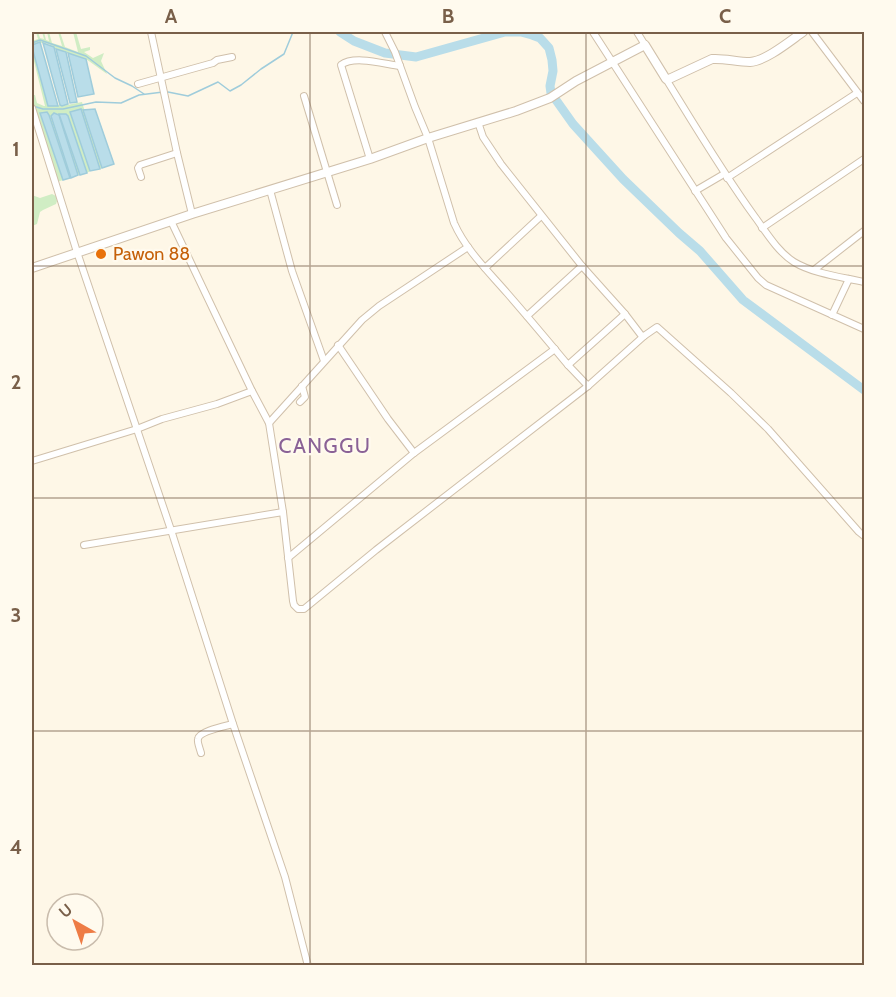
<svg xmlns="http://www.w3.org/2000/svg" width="896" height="997" viewBox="0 0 896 997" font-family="Cabin,sans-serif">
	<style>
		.green { fill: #d0edc4 }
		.water { fill: #b9dde9; stroke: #9fccdb; stroke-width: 1.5 }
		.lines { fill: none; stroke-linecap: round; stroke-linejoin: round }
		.stream { stroke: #9fccdb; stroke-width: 1.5 }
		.river { stroke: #b9dde9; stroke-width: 9 }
		.minor-casing { stroke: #d0c0ab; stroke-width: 8 }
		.tertiary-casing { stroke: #d0c0ab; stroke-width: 10 }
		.minor { stroke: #fff; stroke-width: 6 }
		.tertiary { stroke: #fff; stroke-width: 8 }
		.grid { fill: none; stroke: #795f49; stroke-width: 1.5; stroke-opacity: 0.55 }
		.food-dot { fill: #e8710a; stroke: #fffaee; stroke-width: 2 }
		.labels { text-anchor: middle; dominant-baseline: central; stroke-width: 4.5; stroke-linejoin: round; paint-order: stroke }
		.food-label { font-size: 18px; fill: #c56008; stroke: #fffaee; text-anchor: start }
		.quarter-label { font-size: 21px; letter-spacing: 1.5px; fill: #8a6196; stroke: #fffaee }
		.neatline { fill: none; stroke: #795f49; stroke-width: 2 }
		.grid-label { font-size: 20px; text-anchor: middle; font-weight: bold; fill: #795f49 }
	</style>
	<rect width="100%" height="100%" fill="#fef7e7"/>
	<g class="green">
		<path d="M36,32h2l2,6 4,1 -2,-7h2l2,8 3,1 -2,-9h2l3,11 10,3 -4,-14h2l5,15 13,5 -5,-20h3l5,17 9,-2v3l-6,2 9,6 11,-5 -3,8 6,13 -21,-15 -30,-10c-8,-7 -15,-7 -24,-4v-4l6,-2z"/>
		<polygon points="32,47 48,106 60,105 62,106 82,102 102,168 100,169 81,110 70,112 90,171 87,173 68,116 60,114 80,175 78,175 59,115 71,178 70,178 49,115 40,114 63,180 54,183 32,106 32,95 35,95 32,83 37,103 44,106 45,106 32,53"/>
		<polygon points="52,194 56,196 57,201 56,204 43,210 40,212 37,224 32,226 32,195 40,198"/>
	</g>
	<g class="water">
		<polygon points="40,42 58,106 48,106 32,47 32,45"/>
		<polygon points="43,43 54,47 68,104 62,106 60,105"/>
		<polygon points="56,49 66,52 77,102 70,103"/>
		<polygon points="68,53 86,59 94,94 78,97"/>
		<polygon points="81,109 100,169 90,171 70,112"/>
		<polygon points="95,109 114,164 102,168 83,110"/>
		<polygon points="47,112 49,115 70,178 63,180 40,113"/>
		<polygon points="54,113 59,115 78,175 71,178 51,116"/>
		<polygon points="59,114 66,114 68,116 87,173 80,175"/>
	</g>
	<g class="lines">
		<g class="stream">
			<polyline points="32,43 40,40 86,56 115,78 132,86 144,94"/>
			<polyline points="168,92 188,96 218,82 230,91 241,85 261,69 284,54 293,32"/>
			<polyline points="33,106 43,109 63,109 96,102 121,103 139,95 163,92"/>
		</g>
		<polyline class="river" points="340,32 354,41 385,53 416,57 505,32 521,32 532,35 540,38 549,48 552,60 553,71 550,86 551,93 573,124 623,179 679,233 700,251 743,300 864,390"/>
		<g class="minor-casing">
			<g id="minor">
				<polyline points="151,32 177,153 192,214"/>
				<path d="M385,32l10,20 20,55 13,31 26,85c12,27 34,48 53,70 21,24 41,48 61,72l57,-51"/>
				<polyline points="593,32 726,238 758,278 766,285 864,329"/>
				<polyline points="637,32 645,45"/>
				<polyline points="812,32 864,101"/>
				<path d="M666,79c29,47 57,94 89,138 11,15 23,35 39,45 20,12 48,15 70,20"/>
				<polyline points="138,84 213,63 217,60 232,57"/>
				<polyline points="304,96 337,205"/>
				<polyline points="32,108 77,252 171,530 233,724 285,877 308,966"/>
				<polyline points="478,122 483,137 501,164 582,266 625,314 641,335 644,336 657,327 731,393 768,429 859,532 864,536"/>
				<path d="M370,159l-29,-94c13,-10 43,-1 59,1"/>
				<polyline points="141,177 138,168 140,165 177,153"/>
				<polyline points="727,178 857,93"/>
				<polyline points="270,190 292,271 324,361"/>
				<polyline points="695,191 724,174"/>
				<polyline points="171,221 252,391 269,423 283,512 293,601 294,605 298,609 304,609 376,550 588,386 644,336"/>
				<polyline points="762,228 864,159"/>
				<polyline points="485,268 541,216"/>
				<polyline points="814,270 864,231"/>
				<polyline points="832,315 849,279"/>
				<polyline points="527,316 582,266"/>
				<polyline points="338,345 388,419 414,453"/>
				<polyline points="568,365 588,386"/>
				<polyline points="300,402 305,397 302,386"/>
				<polyline points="269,423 362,320 379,306 468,247"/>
				<polyline points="32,461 137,429 162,419 217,404 252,391"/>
				<polyline points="84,545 283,512"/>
				<polyline points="288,558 414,453 555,349"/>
				<path d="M201,753c-1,-4 -4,-11 -3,-14 1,-8 28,-13 35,-15"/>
			</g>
		</g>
		<g class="tertiary-casing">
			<path id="tertiary" d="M32,268l160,-54 178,-55 58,-21 88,-27 34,-13 26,-17 69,-36 21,34h3l43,-20c12,-1 25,3 38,3 16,-1 40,-21 53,-30"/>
		</g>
		<use href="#minor" class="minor"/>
		<use href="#tertiary" class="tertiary"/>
	</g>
	<path class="grid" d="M310,32v934M586,32v934M32,266h832M32,498h832M32,731h832"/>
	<circle class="food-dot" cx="101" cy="254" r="6"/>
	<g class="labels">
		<g class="food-label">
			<text x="113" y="254">Pawon 88</text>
		</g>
		<g class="quarter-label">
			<text x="325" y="445">CANGGU</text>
		</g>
	</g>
	<rect width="896" height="997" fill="none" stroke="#fffaee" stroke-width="66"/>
	<g transform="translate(75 922) rotate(320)"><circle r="28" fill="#fffaee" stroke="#c9bcac" stroke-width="1.5"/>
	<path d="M0-4.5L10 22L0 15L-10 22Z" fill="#ee7c45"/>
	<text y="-9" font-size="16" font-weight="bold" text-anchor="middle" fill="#795f49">U</text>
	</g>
	<rect x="33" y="33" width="830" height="931" class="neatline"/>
	<g class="grid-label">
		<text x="171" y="23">A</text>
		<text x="448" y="23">B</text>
		<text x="725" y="23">C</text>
		<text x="16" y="156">1</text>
		<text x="16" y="389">2</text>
		<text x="16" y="622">3</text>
		<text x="16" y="854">4</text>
	</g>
</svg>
